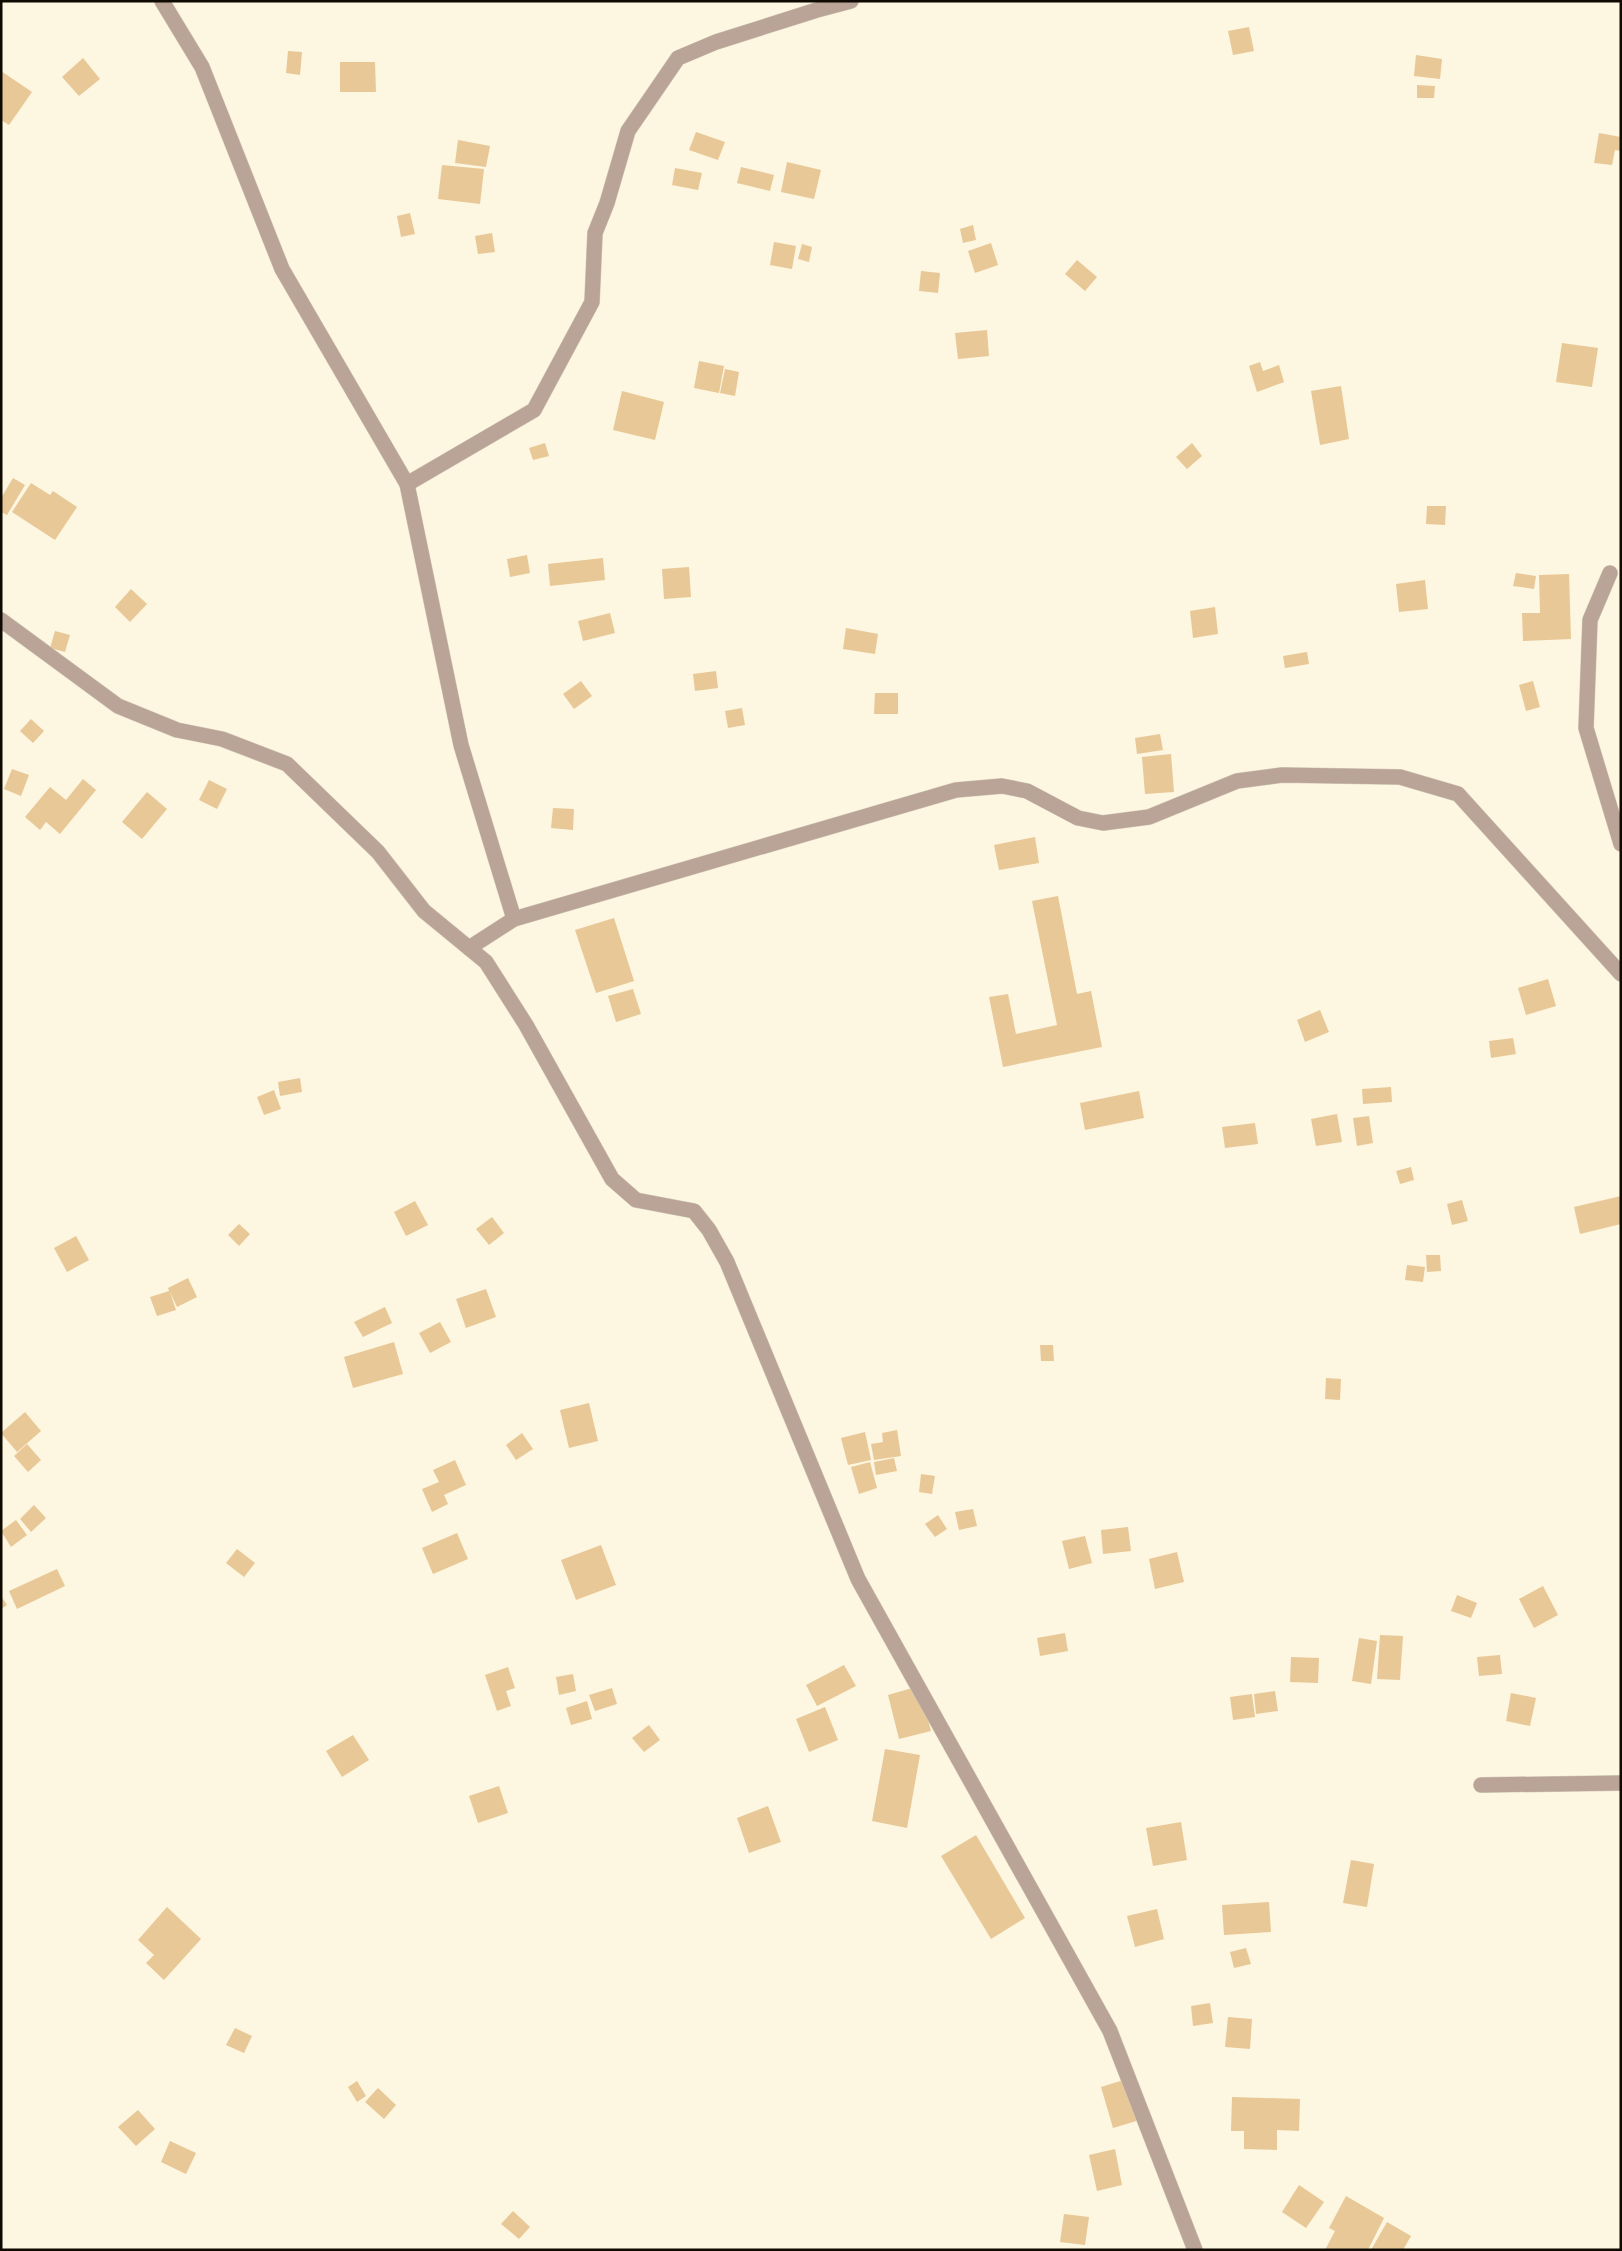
<svg xmlns="http://www.w3.org/2000/svg" width="1622" height="2251" viewBox="0 0 1622 2251" font-family="Raleway,sans-serif">
	<style>
		.building { fill: #e8c897 }
		.lines { fill: none; stroke-linecap: round; stroke-linejoin: round }
		.minor-casing { stroke: #d7d0bc; stroke-width: 16 }
		.minor { stroke: #baa397; stroke-width: 15 }
	</style>
	<rect width="100%" height="100%" fill="#fdf6e0"/>
	<g class="building">
		<polygon points="1249,27 1254,51 1233,55 1228,31"/>
		<polygon points="288,51 302,52 300,75 286,73"/>
		<polygon points="1416,55 1442,59 1440,79 1414,76"/>
		<polygon points="83,58 100,79 79,96 62,77"/>
		<polygon points="340,62 375,62 376,92 340,92"/>
		<polygon points="1,71 32,92 9,125 1,120"/>
		<polygon points="1417,85 1435,86 1434,98 1417,98"/>
		<polygon points="696,132 725,142 718,160 689,150"/>
		<polygon points="1599,133 1621,137 1621,151 1615,150 1612,165 1594,163"/>
		<polygon points="458,140 490,146 486,167 455,163"/>
		<polygon points="787,162 821,170 814,199 781,192"/>
		<polygon points="442,165 484,169 480,204 438,199"/>
		<polygon points="741,167 774,175 770,191 737,183"/>
		<polygon points="675,168 702,173 698,190 672,185"/>
		<polygon points="410,213 415,234 401,237 397,216"/>
		<polygon points="973,225 976,240 963,243 960,229"/>
		<polygon points="492,233 495,252 478,254 475,236"/>
		<polygon points="774,242 796,246 792,269 770,265"/>
		<polygon points="991,243 998,265 975,273 968,251"/>
		<polygon points="802,244 812,247 809,262 798,259"/>
		<polygon points="1077,260 1097,277 1085,291 1065,274"/>
		<polygon points="921,271 940,273 938,293 919,291"/>
		<polygon points="987,330 989,356 958,359 955,333"/>
		<polygon points="1562,343 1598,348 1592,387 1556,382"/>
		<polygon points="699,361 724,366 719,393 694,388"/>
		<polygon points="1260,362 1263,371 1279,365 1284,382 1257,392 1249,366"/>
		<polygon points="725,369 739,372 735,396 720,393"/>
		<polygon points="1341,386 1349,439 1320,445 1311,391"/>
		<polygon points="622,391 664,402 655,440 613,430"/>
		<polygon points="545,443 549,456 533,460 529,448"/>
		<polygon points="1192,443 1202,456 1187,469 1176,457"/>
		<polygon points="13,478 25,485 7,515 1,512 1,498"/>
		<polygon points="31,483 50,495 53,491 77,507 55,540 12,512"/>
		<polygon points="1427,506 1446,506 1445,525 1426,524"/>
		<polygon points="527,555 530,573 510,577 507,559"/>
		<polygon points="603,558 605,580 550,586 548,564"/>
		<polygon points="689,567 691,597 664,599 662,569"/>
		<polygon points="1516,573 1536,576 1534,589 1513,586"/>
		<polygon points="1569,574 1571,639 1523,641 1522,613 1540,613 1539,575"/>
		<polygon points="1425,580 1428,609 1399,612 1396,584"/>
		<polygon points="131,589 147,604 130,622 115,607"/>
		<polygon points="1215,607 1218,634 1193,638 1190,611"/>
		<polygon points="610,613 615,633 583,641 578,621"/>
		<polygon points="846,628 878,634 875,654 843,649"/>
		<polygon points="55,631 70,635 65,652 50,648"/>
		<polygon points="1307,652 1309,664 1285,668 1283,656"/>
		<polygon points="716,671 718,688 695,691 693,674"/>
		<polygon points="581,681 592,696 574,709 563,694"/>
		<polygon points="1533,681 1540,707 1526,711 1519,685"/>
		<polygon points="875,693 898,693 898,714 874,714"/>
		<polygon points="742,708 745,725 728,728 725,711"/>
		<polygon points="31,719 44,731 33,743 20,731"/>
		<polygon points="1160,734 1163,750 1137,754 1135,738"/>
		<polygon points="1171,754 1174,792 1145,794 1142,757"/>
		<polygon points="12,769 29,775 21,796 4,789"/>
		<polygon points="83,779 96,790 60,834 46,822 40,830 25,817 50,787 66,800"/>
		<polygon points="209,780 227,789 217,809 199,800"/>
		<polygon points="147,792 167,809 142,839 122,822"/>
		<polygon points="553,808 574,809 573,830 551,828"/>
		<polygon points="1035,837 1039,863 999,870 994,845"/>
		<polygon points="1058,896 1077,994 1091,991 1102,1047 1003,1067 989,997 1008,994 1016,1034 1057,1025 1032,901"/>
		<polygon points="614,918 634,981 596,993 575,930"/>
		<polygon points="1548,979 1556,1006 1526,1015 1518,988"/>
		<polygon points="633,989 641,1014 616,1022 608,996"/>
		<polygon points="1320,1010 1329,1032 1305,1042 1297,1020"/>
		<polygon points="1513,1038 1516,1054 1491,1058 1489,1041"/>
		<polygon points="300,1078 302,1092 280,1096 278,1082"/>
		<polygon points="1391,1087 1392,1102 1363,1104 1362,1089"/>
		<polygon points="274,1090 281,1109 264,1115 257,1097"/>
		<polygon points="1139,1091 1144,1118 1085,1130 1080,1103"/>
		<polygon points="1337,1114 1342,1142 1316,1146 1311,1119"/>
		<polygon points="1369,1116 1373,1143 1357,1146 1353,1118"/>
		<polygon points="1255,1123 1258,1144 1225,1148 1222,1127"/>
		<polygon points="1411,1167 1414,1180 1400,1184 1396,1171"/>
		<polygon points="1621,1196 1621,1224 1580,1234 1574,1207"/>
		<polygon points="1462,1200 1468,1221 1452,1225 1447,1204"/>
		<polygon points="415,1201 428,1225 406,1236 394,1212"/>
		<polygon points="492,1217 504,1233 489,1245 476,1229"/>
		<polygon points="239,1224 250,1234 239,1246 228,1235"/>
		<polygon points="76,1236 89,1260 67,1272 54,1248"/>
		<polygon points="1426,1255 1440,1255 1441,1271 1427,1272"/>
		<polygon points="1407,1265 1425,1267 1423,1282 1405,1280"/>
		<polygon points="188,1278 197,1297 177,1307 170,1292 176,1310 157,1316 150,1297 169,1291 168,1288"/>
		<polygon points="486,1289 496,1317 466,1328 456,1299"/>
		<polygon points="385,1307 392,1323 363,1337 354,1322"/>
		<polygon points="440,1322 451,1342 430,1353 419,1333"/>
		<polygon points="394,1342 403,1374 353,1388 344,1357"/>
		<polygon points="1040,1345 1053,1345 1054,1361 1041,1361"/>
		<polygon points="1326,1378 1341,1379 1340,1400 1325,1399"/>
		<polygon points="589,1403 598,1441 569,1448 560,1410"/>
		<polygon points="25,1412 41,1431 17,1452 1,1433"/>
		<polygon points="897,1430 901,1456 874,1460 871,1444 883,1442 882,1433"/>
		<polygon points="865,1432 871,1460 848,1465 841,1438"/>
		<polygon points="522,1433 533,1449 516,1460 506,1445"/>
		<polygon points="27,1444 41,1460 28,1472 14,1456"/>
		<polygon points="894,1458 897,1471 876,1475 874,1462"/>
		<polygon points="455,1460 466,1485 444,1495 448,1504 432,1512 422,1489 439,1482 433,1470"/>
		<polygon points="870,1462 877,1488 859,1494 851,1467"/>
		<polygon points="921,1474 935,1476 932,1494 919,1492"/>
		<polygon points="34,1505 46,1518 31,1532 20,1519"/>
		<polygon points="973,1509 977,1526 959,1530 955,1512"/>
		<polygon points="938,1515 947,1529 935,1537 925,1524"/>
		<polygon points="16,1520 27,1535 11,1547 1,1531"/>
		<polygon points="1128,1527 1131,1551 1103,1554 1101,1530"/>
		<polygon points="457,1533 468,1559 433,1574 422,1548"/>
		<polygon points="1085,1536 1092,1563 1069,1569 1062,1541"/>
		<polygon points="601,1545 616,1585 576,1600 561,1560"/>
		<polygon points="237,1549 255,1563 244,1577 226,1563"/>
		<polygon points="1177,1552 1184,1582 1155,1589 1149,1559"/>
		<polygon points="57,1569 65,1586 17,1609 9,1591"/>
		<polygon points="1543,1586 1558,1615 1534,1628 1519,1599"/>
		<polygon points="1457,1595 1477,1603 1471,1618 1451,1611"/>
		<polygon points="1,1596 7,1605 1,1609"/>
		<polygon points="1065,1633 1068,1651 1040,1656 1037,1638"/>
		<polygon points="1380,1635 1403,1636 1400,1680 1377,1679"/>
		<polygon points="1359,1638 1377,1641 1371,1684 1352,1681"/>
		<polygon points="1500,1655 1502,1674 1479,1676 1477,1657"/>
		<polygon points="1291,1657 1319,1658 1318,1683 1290,1682"/>
		<polygon points="844,1665 856,1686 817,1706 806,1685"/>
		<polygon points="508,1667 515,1688 506,1691 511,1706 497,1711 485,1675"/>
		<polygon points="573,1674 576,1691 559,1695 556,1677"/>
		<polygon points="919,1686 931,1731 899,1739 888,1695"/>
		<polygon points="612,1688 617,1704 595,1711 589,1695"/>
		<polygon points="1275,1691 1278,1711 1256,1714 1254,1694"/>
		<polygon points="1511,1693 1536,1698 1530,1726 1506,1721"/>
		<polygon points="1252,1694 1255,1717 1233,1720 1230,1697"/>
		<polygon points="587,1701 592,1719 571,1725 566,1708"/>
		<polygon points="825,1707 838,1740 809,1752 796,1719"/>
		<polygon points="649,1725 660,1740 644,1752 632,1738"/>
		<polygon points="353,1735 369,1760 342,1777 326,1751"/>
		<polygon points="885,1749 920,1755 907,1828 872,1821"/>
		<polygon points="499,1786 508,1813 478,1823 469,1796"/>
		<polygon points="768,1806 781,1842 749,1853 737,1818"/>
		<polygon points="1181,1822 1187,1860 1153,1866 1146,1828"/>
		<polygon points="976,1835 1025,1918 991,1939 941,1856"/>
		<polygon points="1351,1860 1374,1864 1367,1907 1343,1903"/>
		<polygon points="1269,1902 1271,1932 1224,1935 1222,1905"/>
		<polygon points="167,1907 201,1939 164,1980 146,1963 154,1955 138,1940"/>
		<polygon points="1157,1909 1164,1939 1135,1947 1127,1916"/>
		<polygon points="1246,1948 1251,1964 1234,1968 1230,1952"/>
		<polygon points="1210,2003 1213,2023 1193,2026 1191,2006"/>
		<polygon points="1228,2017 1252,2019 1250,2049 1225,2047"/>
		<polygon points="235,2028 252,2036 244,2053 226,2045"/>
		<polygon points="1130,2078 1143,2119 1113,2128 1101,2087"/>
		<polygon points="357,2081 366,2096 357,2102 348,2087"/>
		<polygon points="378,2088 396,2105 384,2119 365,2102"/>
		<polygon points="1232,2097 1300,2099 1299,2131 1277,2130 1277,2150 1244,2149 1244,2131 1231,2131"/>
		<polygon points="138,2110 155,2129 136,2146 118,2127"/>
		<polygon points="170,2141 196,2153 186,2174 161,2162"/>
		<polygon points="1115,2149 1122,2185 1097,2191 1089,2155"/>
		<polygon points="1299,2185 1324,2202 1306,2228 1282,2212"/>
		<polygon points="1346,2196 1384,2218 1368,2250 1325,2250 1335,2231 1329,2228"/>
		<polygon points="513,2211 530,2227 519,2239 501,2224"/>
		<polygon points="1064,2214 1089,2217 1085,2245 1060,2242"/>
		<polygon points="1387,2222 1411,2236 1403,2250 1371,2250"/>
	</g>
	<g class="lines">
		<g class="minor-casing">
			<g id="minor">
				<polyline points="162,1 202,67 282,269 407,484 461,745 514,919"/>
				<polyline points="407,484 534,410 592,302 595,233 607,203 628,131 678,58 716,42 817,10 851,1"/>
				<polyline points="1610,573 1590,620 1586,728 1621,844"/>
				<polyline points="1,620 118,706 177,730 222,739 287,764 378,852 424,911 486,962 526,1025 612,1179 636,1200 694,1211 709,1230 727,1262 858,1579 1110,2031 1195,2250"/>
				<polyline points="469,948 514,919 956,790 1002,786 1027,791 1078,818 1103,823 1149,817 1237,781 1282,775 1400,777 1458,794 1621,974"/>
				<polyline points="1481,1785 1621,1783"/>
			</g>
		</g>
		<use href="#minor" class="minor"/>
	</g>
	<rect width="1622" height="2251" fill="none" stroke="#0f0b02" stroke-width="5"/>
</svg>
